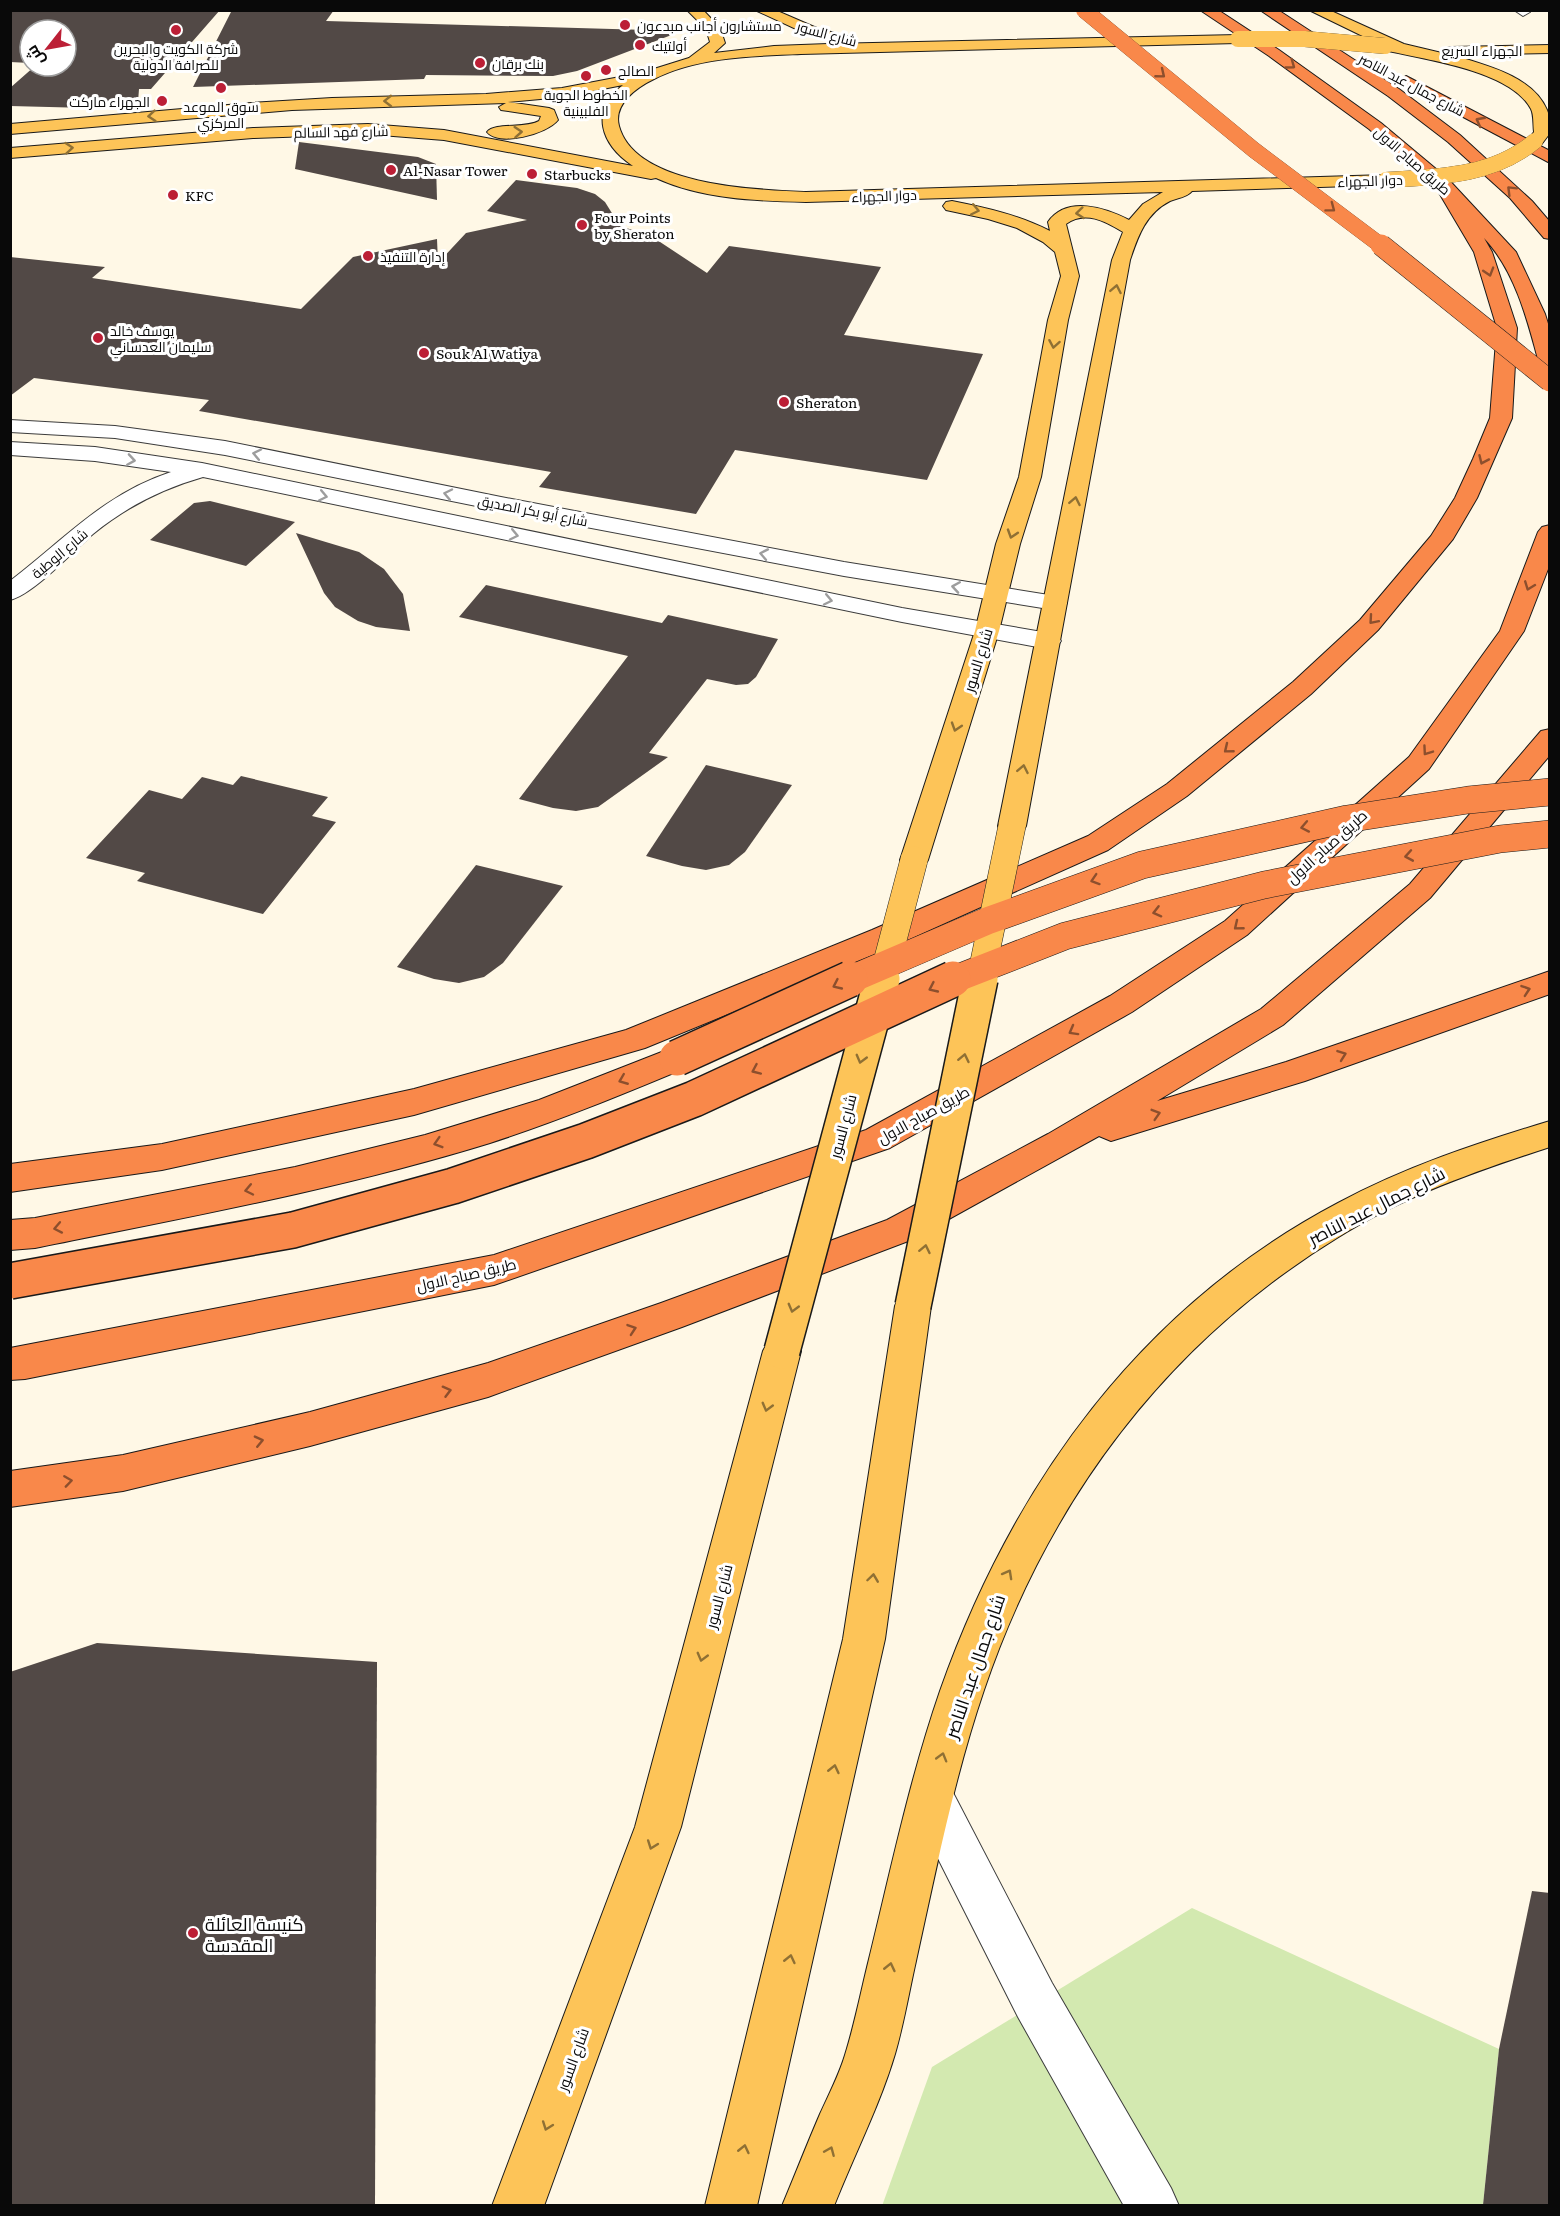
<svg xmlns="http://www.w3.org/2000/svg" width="1560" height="2216" viewBox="0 0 1560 2216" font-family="Literata,Cairo,serif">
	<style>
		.green { fill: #d3e9b0 }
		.building { fill: #524946 }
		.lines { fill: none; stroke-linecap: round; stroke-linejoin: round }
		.minor-casing { stroke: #3c3c3c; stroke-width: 2 }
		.major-casing { stroke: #1a1a1a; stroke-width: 2 }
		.highway-casing { stroke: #1a1a1a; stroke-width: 2 }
		.minor { fill: #fff; fill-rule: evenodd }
		.major { fill: #fdc458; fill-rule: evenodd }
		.highway { fill: #f9884a; fill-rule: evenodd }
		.major-bridge-far2-casing { stroke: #1a1a1a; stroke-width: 16; stroke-linecap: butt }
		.major-bridge-far1-casing { stroke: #1a1a1a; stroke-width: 28; stroke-linecap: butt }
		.major-bridge-casing { stroke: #1a1a1a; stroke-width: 38; stroke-linecap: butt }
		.highway-bridge-far3-casing { stroke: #1a1a1a; stroke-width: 16; stroke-linecap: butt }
		.highway-bridge-far2-casing { stroke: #1a1a1a; stroke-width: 22; stroke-linecap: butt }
		.highway-bridge-far1-casing { stroke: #1a1a1a; stroke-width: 28; stroke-linecap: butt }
		.highway-bridge-casing { stroke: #1a1a1a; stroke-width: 38; stroke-linecap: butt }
		.major-bridge-far2 { stroke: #fdc458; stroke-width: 16 }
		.major-bridge-far1 { stroke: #fdc458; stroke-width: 27 }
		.major-bridge { stroke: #fdc458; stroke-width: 35 }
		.highway-bridge-far3 { stroke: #f9884a; stroke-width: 16 }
		.highway-bridge-far2 { stroke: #f9884a; stroke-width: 21 }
		.highway-bridge-far1 { stroke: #f9884a; stroke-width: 27 }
		.highway-bridge { stroke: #f9884a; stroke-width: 35 }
		.oneway { stroke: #8d4f2d }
		.oneway2 { stroke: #8f7034 }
		.oneway3 { stroke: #9d9d9d }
		.poi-dot { fill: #bc1f36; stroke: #fff; stroke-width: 2 }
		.labels { text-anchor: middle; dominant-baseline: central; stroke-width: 6; stroke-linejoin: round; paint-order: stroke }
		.far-poi-label { font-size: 14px; fill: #090909; stroke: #fff; text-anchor: start }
		.far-street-label { font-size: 14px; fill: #090909; stroke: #fff }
		.street-label { font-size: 15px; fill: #090909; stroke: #fff }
		.near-street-label { font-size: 18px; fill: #090909; stroke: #fff }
		.near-poi-label { font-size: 18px; fill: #090909; stroke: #fff; text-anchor: start }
	</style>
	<rect width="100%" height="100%" fill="#fff8e6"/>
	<polygon class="green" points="1192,1908 1499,2049 1483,2205 882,2206 932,2067"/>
	<g class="building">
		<polygon points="10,10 220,10 151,89 139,89 138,102 88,108 10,106 10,88 35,66 66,66 66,30 30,30 30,63 10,62"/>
		<polygon points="232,10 334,10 326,21 682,31 577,71 553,76 426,75 424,79 193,87"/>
		<polygon points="299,142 418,157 436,164 437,200 295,169"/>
		<polygon points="516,180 577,188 595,194 605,202 620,226 651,236 707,273 729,246 881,267 844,335 983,354 927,480 735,450 696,514 539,487 551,472 199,411 209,400 34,378 10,396 10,257 105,267 92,278 301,309 353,257 437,239 438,263 466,233 527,220 487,211"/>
		<polygon points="210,501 295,522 246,566 150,540 194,503"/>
		<polygon points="296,533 359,552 384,569 403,594 410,631 376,627 358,621 335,607 324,593"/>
		<polygon points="486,585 662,623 668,615 778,639 756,677 748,684 736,685 707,679 649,753 668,757 598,807 576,811 553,808 519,799 628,656 459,617"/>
		<polygon points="706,765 792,785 745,852 729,865 706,870 682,866 646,856"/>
		<polygon points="241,776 328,797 312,816 336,822 263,914 137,881 145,873 86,858 149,790 182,799 202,777 233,785"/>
		<polygon points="476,865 563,886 503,963 484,977 459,983 434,979 397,967"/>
		<polygon points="97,1643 377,1662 375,2205 10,2205 10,1672"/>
		<polygon points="1532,1891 1550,1893 1550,2205 1483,2205 1499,2049"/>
	</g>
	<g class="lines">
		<g class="minor-casing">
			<g id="minor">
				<polygon points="1514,10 1529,10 1530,12 1523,16"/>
				<polygon points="10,420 115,426 225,441 501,497 844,562 1055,596 1064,598 1067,603 1064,608 1055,610 844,576 501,511 225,455 115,438 10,432"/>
				<path d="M10,442l85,5 107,16 700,145 146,25 9,3 4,5 -4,5 -9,3 -146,-27 -699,-145c-42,12 -77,30 -110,57 -20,17 -59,60 -83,66v-19c55,-42 94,-87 161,-109l-76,-11 -85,-6z"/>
				<polygon points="931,1775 947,1781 1052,1983 1171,2188 1179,2206 1124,2206 1018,2017 915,1813 909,1797 915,1781"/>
			</g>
		</g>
		<g class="major-casing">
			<g id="major">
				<path d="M687,10h16l17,18 5,15 -11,10 60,-7 54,-2 410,-9 7,4 -7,4 -437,11c-48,2 -104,3 -147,25 -17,8 -41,25 -35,47 16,60 137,64 187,66l580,-17 6,1 3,4 -3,4 -6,1 -194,6c-5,6 -14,7 -22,10 -24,12 -32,35 -40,59l-104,566 -4,7 -10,2 -10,-2 -4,-7 114,-566 11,-28c-18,-11 -38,-22 -57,-8l13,52 -11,44 -27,157 -21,67 -21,87 -71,229 -4,7 -10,3 -10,-3 -4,-7 75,-229 21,-87 23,-67 29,-157 13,-44 -6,-24 -12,-10 -26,-14 -29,-9 -42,-9 -3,-4 3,-4 6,-1c35,7 67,14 98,30l-2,-9c19,-27 58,-14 81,-2l14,-16 20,-12 -357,10c-50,-1 -104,-3 -150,-24l-5,1 -207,-39 -76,-6 -115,4 -243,20v-10l243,-20 115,-4 76,6 189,36c-32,-21 -44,-55 -10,-81l-61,12 -54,5 41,6 5,2 4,10c-11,14 -59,27 -71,12 8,-10 37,-3 52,-11l2,-5 -40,-6 -2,-3 7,-4 -214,7 -282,24v-10l241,-21 81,-5 154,-4 76,-6 79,-15 48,-15 21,-16 -4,-13z"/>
				<polygon points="755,10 775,10 819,29 847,36 849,39 842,43 809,35"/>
				<path d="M1309,10h20l75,34 42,10 -1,-3 2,-3 5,-1 98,-2v8l-97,2c32,10 80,21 94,55 3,7 3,16 3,23l-9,12h-12l-2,-4 7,-9c-1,-8 0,-17 -3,-23 -21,-40 -112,-50 -151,-60l-1,-5z"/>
				<path d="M1550,1121v26c-74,24 -148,50 -213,91 -171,105 -289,263 -353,452 -30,88 -48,180 -68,271 -7,31 -12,62 -21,93 -15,51 -41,101 -61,152h-52c13,-31 25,-62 38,-92 9,-20 19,-39 25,-59 10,-32 16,-64 24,-96 22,-90 41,-181 71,-268 73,-207 201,-384 398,-488 67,-36 139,-60 212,-82z"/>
				<polygon points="913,1290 926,1295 931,1306 885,1639 757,2206 705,2206 843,1639 895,1306 900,1295"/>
				<polygon points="782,1335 795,1340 801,1351 681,1827 544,2206 492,2206 635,1827 763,1351 769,1340"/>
			</g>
		</g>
		<g class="highway-casing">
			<g id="highway">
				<path d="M1200,10h18l61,40 102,73 67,56 68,73 29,62 5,16v43l-7,-2 -3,-4c-12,-45 -24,-95 -56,-129l8,14 25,76 -5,90 -35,80 -24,41 -75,91 -67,64 -124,102 -79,54 -214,96 -249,102 -231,67 -252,55 -152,22v-28l152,-20 252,-55 212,-59 246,-100 216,-94 79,-52 126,-102 67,-62 71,-84 24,-38 18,-39 17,-41 7,-90 -23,-76 -39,-66 -66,-57 -100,-73z"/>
				<polygon points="1260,10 1278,10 1304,27 1399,89 1460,135 1532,201 1550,222 1550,239 1544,238 1510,198 1448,142 1388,96"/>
				<polygon points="1406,76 1550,151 1550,163 1401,84 1398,81"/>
				<polygon points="1550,525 1550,564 1524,631 1429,769 1247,935 1132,1012 890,1148 494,1285 25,1379 10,1380 10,1348 494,1255 866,1130 1110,996 1225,921 1409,757 1500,631 1538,532 1542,527"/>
				<polygon points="1550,729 1550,755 1430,898 1283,1025 1157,1101 1286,1062 1550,971 1550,994 1305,1081 1111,1141 1099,1136 911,1240 682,1327 488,1397 310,1446 123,1491 10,1507 10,1471 123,1455 310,1412 488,1363 661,1303 887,1220 1048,1134 1261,1009 1410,884 1541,731"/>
				<path d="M677,1046l11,3 5,9 -5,9c-65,27 -130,54 -198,76 -149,46 -303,74 -455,105l-25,2v-30l25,-2 260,-51 130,-32 114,-35z"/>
			</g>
		</g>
		<use href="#minor" class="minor"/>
		<use href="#major" class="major"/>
		<use href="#highway" class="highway"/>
		<g class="major-bridge-far2-casing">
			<g id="major-bridge-far2">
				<polyline points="1238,39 1305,39 1385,46"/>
				<path d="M1386,180c53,-3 107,-4 149,-39"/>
			</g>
		</g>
		<g class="major-bridge-far1-casing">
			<g id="major-bridge-far1">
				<polyline points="882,981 914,860"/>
				<polyline points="980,981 1012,826"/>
			</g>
		</g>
		<g class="major-bridge-casing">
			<g id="major-bridge">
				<polyline points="913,1306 980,979"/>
				<polyline points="782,1351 882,979"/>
			</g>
		</g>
		<g class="highway-bridge-far3-casing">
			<polyline id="highway-bridge-far3" points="1084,10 1254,150 1383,247"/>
		</g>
		<g class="highway-bridge-far2-casing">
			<polyline id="highway-bridge-far2" points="1381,245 1550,381"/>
		</g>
		<g class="highway-bridge-far1-casing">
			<g id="highway-bridge-far1">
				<polyline points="847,981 987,921 1142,865 1347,819 1468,800 1550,792"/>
				<polyline points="950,981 1065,936 1264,885 1500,839 1550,834"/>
			</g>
		</g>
		<g class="highway-bridge-casing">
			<g id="highway-bridge">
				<polyline points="677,1058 850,979"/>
				<polyline points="10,1281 293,1230 453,1186 586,1141 694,1099 953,979"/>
			</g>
		</g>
		<use href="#major-bridge-far2" class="major-bridge-far2"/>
		<use href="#major-bridge-far1" class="major-bridge-far1"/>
		<use href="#major-bridge" class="major-bridge"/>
		<use href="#highway-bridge-far3" class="highway-bridge-far3"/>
		<use href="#highway-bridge-far2" class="highway-bridge-far2"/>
		<use href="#highway-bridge-far1" class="highway-bridge-far1"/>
		<use href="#highway-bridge" class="highway-bridge"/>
	</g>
	<defs><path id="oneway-chevron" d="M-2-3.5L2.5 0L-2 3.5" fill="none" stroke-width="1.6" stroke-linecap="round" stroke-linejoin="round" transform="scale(1.5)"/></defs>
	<g class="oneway">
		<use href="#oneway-chevron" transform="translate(1291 65) rotate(36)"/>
		<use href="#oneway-chevron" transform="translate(1161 74) rotate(39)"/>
		<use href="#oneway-chevron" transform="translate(1480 121) rotate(-152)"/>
		<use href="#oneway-chevron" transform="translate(1511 190) rotate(-135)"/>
		<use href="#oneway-chevron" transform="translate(1331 208) rotate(37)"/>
		<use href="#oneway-chevron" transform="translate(1489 272) rotate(73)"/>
		<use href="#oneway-chevron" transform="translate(1483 460) rotate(114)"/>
		<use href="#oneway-chevron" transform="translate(1529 586) rotate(111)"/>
		<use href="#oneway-chevron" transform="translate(1373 620) rotate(131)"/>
		<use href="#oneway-chevron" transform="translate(1228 749) rotate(141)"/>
		<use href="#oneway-chevron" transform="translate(1427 751) rotate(125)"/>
		<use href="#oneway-chevron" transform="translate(1305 827) rotate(169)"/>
		<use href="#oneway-chevron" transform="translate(1409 856) rotate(170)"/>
		<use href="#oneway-chevron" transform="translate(1095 880) rotate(162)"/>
		<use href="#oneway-chevron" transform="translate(1157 912) rotate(166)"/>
		<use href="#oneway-chevron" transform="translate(1238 926) rotate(141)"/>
		<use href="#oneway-chevron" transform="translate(837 985) rotate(155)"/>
		<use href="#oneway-chevron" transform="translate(933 988) rotate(155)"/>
		<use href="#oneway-chevron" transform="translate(1526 990) rotate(-19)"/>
		<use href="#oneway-chevron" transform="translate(1073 1031) rotate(151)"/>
		<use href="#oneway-chevron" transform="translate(1342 1055) rotate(-20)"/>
		<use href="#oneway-chevron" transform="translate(756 1070) rotate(156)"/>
		<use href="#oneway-chevron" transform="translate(623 1080) rotate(158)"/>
		<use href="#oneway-chevron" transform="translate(1156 1114) rotate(-17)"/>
		<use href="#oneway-chevron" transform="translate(438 1143) rotate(163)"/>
		<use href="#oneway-chevron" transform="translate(249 1190) rotate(168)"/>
		<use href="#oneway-chevron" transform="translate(58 1228) rotate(169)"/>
		<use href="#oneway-chevron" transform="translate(632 1329) rotate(-19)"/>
		<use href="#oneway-chevron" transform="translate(447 1391) rotate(-15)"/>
		<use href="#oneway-chevron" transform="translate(259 1441) rotate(-13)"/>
		<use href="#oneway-chevron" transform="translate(68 1481) rotate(-8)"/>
	</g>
	<g class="oneway2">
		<use href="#oneway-chevron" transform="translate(388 101) rotate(179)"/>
		<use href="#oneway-chevron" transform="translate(152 116) rotate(175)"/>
		<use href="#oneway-chevron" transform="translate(518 132) rotate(-4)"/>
		<use href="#oneway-chevron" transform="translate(69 148) rotate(-5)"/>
		<use href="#oneway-chevron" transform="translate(975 210) rotate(12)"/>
		<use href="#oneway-chevron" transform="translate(1080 213) rotate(174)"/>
		<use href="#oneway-chevron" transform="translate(1116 289) rotate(-79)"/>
		<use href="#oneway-chevron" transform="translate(1054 344) rotate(100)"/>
		<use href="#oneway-chevron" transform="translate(1075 501) rotate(-79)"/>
		<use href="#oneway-chevron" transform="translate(1012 534) rotate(108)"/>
		<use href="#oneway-chevron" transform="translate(956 727) rotate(108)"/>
		<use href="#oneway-chevron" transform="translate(1023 769) rotate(-79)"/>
		<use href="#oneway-chevron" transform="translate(964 1058) rotate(-78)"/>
		<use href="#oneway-chevron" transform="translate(861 1059) rotate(105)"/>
		<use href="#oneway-chevron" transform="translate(925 1249) rotate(-78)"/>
		<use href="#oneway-chevron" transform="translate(793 1308) rotate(105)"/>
		<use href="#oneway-chevron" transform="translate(767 1407) rotate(105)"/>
		<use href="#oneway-chevron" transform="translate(1008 1574) rotate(-61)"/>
		<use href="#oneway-chevron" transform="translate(873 1578) rotate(-82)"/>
		<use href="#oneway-chevron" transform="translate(702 1657) rotate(105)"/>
		<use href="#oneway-chevron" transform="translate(942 1757) rotate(-74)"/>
		<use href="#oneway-chevron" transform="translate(834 1769) rotate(-77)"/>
		<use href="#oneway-chevron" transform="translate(652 1845) rotate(110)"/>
		<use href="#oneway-chevron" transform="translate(790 1959) rotate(-77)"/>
		<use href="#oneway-chevron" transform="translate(890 1967) rotate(-77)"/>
		<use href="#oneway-chevron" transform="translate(547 2126) rotate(110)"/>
		<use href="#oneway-chevron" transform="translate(744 2149) rotate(-77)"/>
		<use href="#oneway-chevron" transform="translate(830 2151) rotate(-67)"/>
	</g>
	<g class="oneway3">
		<use href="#oneway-chevron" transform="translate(257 454) rotate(-168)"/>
		<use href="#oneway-chevron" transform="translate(131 460) rotate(9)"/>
		<use href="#oneway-chevron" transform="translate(448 494) rotate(-168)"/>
		<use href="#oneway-chevron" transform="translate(323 496) rotate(12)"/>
		<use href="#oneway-chevron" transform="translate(514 535) rotate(12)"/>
		<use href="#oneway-chevron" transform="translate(764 554) rotate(-169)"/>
		<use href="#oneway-chevron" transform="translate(956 587) rotate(-171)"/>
		<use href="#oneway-chevron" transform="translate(828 600) rotate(12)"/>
	</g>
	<g class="poi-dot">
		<circle cx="625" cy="25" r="6"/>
		<circle cx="176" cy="30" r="6"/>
		<circle cx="640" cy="45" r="6"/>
		<circle cx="480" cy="63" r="6"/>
		<circle cx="606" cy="70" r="6"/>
		<circle cx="586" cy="76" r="6"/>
		<circle cx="221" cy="88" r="6"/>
		<circle cx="162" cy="101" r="6"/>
		<circle cx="391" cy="170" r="6"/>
		<circle cx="532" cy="174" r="6"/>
		<circle cx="173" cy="195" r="6"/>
		<circle cx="582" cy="225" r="6"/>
		<circle cx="368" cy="256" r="6"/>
		<circle cx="98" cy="338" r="6"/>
		<circle cx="424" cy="353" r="6"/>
		<circle cx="784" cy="402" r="6"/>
		<circle cx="193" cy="1933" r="6"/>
	</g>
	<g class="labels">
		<g class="far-poi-label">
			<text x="637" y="25">مستشارون أجانب مبدعون</text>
			<text x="652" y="45">أولتيك</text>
			<text x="176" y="48" text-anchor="middle">شركة الكويت والبحرين<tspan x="176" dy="16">للصرافة الدولية</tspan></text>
			<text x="492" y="63">بنك برقان</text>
			<text x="618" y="70">الصالح</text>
			<text x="586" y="94" text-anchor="middle">الخطوط الجوية<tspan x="586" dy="16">الفلبينية</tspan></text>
			<text x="150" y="101" text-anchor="end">الجهراء ماركت</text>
			<text x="221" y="106" text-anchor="middle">سوق الموعد<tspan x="221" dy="16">المركزي</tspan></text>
			<text x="403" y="170">Al-Nasar Tower</text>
			<text x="544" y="174">Starbucks</text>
			<text x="185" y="195">KFC</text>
			<text x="594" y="217">Four Points<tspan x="594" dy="16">by Sheraton</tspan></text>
			<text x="380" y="256">إدارة التنفيذ</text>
			<text x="110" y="330">يوسف خالد<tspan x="110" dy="16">سليمان العدساني</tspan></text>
			<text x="436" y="353">Souk Al Watiya</text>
			<text x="796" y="402">Sheraton</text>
		</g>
		<g class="far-street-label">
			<text transform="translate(827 33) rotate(15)">شارع السور</text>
			<text x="1482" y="50">الجهراء السريع</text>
			<text transform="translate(1412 84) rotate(28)">شارع جمال عبد الناصر</text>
			<text transform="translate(341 131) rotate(-1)">شارع فهد السالم</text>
			<text transform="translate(1413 160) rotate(41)">طريق صباح الاول</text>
			<text transform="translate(1370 180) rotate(-2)">دوار الجهراء</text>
			<text transform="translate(884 195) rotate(-2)">دوار الجهراء</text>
			<text transform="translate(533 510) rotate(11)">شارع أبو بكر الصديق</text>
			<text transform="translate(59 553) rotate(-40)">شارع الوطية</text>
		</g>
		<g class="street-label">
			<text transform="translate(977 660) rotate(-73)">شارع السور</text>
			<text transform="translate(1326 846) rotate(-42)">طريق صباح الاول</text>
			<text transform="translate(923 1114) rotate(-29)">طريق صباح الاول</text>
			<text transform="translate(842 1126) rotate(-75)">شارع السور</text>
			<text transform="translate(466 1274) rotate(-13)">طريق صباح الاول</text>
			<text transform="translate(718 1596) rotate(-75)">شارع السور</text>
			<text transform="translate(572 2059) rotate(-70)">شارع السور</text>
		</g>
		<g class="near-street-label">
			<text transform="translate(1376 1205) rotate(-27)">شارع جمال عبد الناصر</text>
			<text transform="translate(974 1666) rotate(-71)">شارع جمال عبد الناصر</text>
		</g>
		<g class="near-poi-label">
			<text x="205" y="1923">كنيسة العائلة<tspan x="205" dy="21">المقدسة</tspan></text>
		</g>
	</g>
	<rect width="1560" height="2216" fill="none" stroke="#090909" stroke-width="24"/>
	<g transform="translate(48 48) rotate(239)"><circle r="28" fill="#ffffff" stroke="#9d9d9d" stroke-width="1.5"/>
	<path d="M0-4.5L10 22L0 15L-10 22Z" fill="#bc1f36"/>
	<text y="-9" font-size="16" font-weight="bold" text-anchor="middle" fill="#090909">ش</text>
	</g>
</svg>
